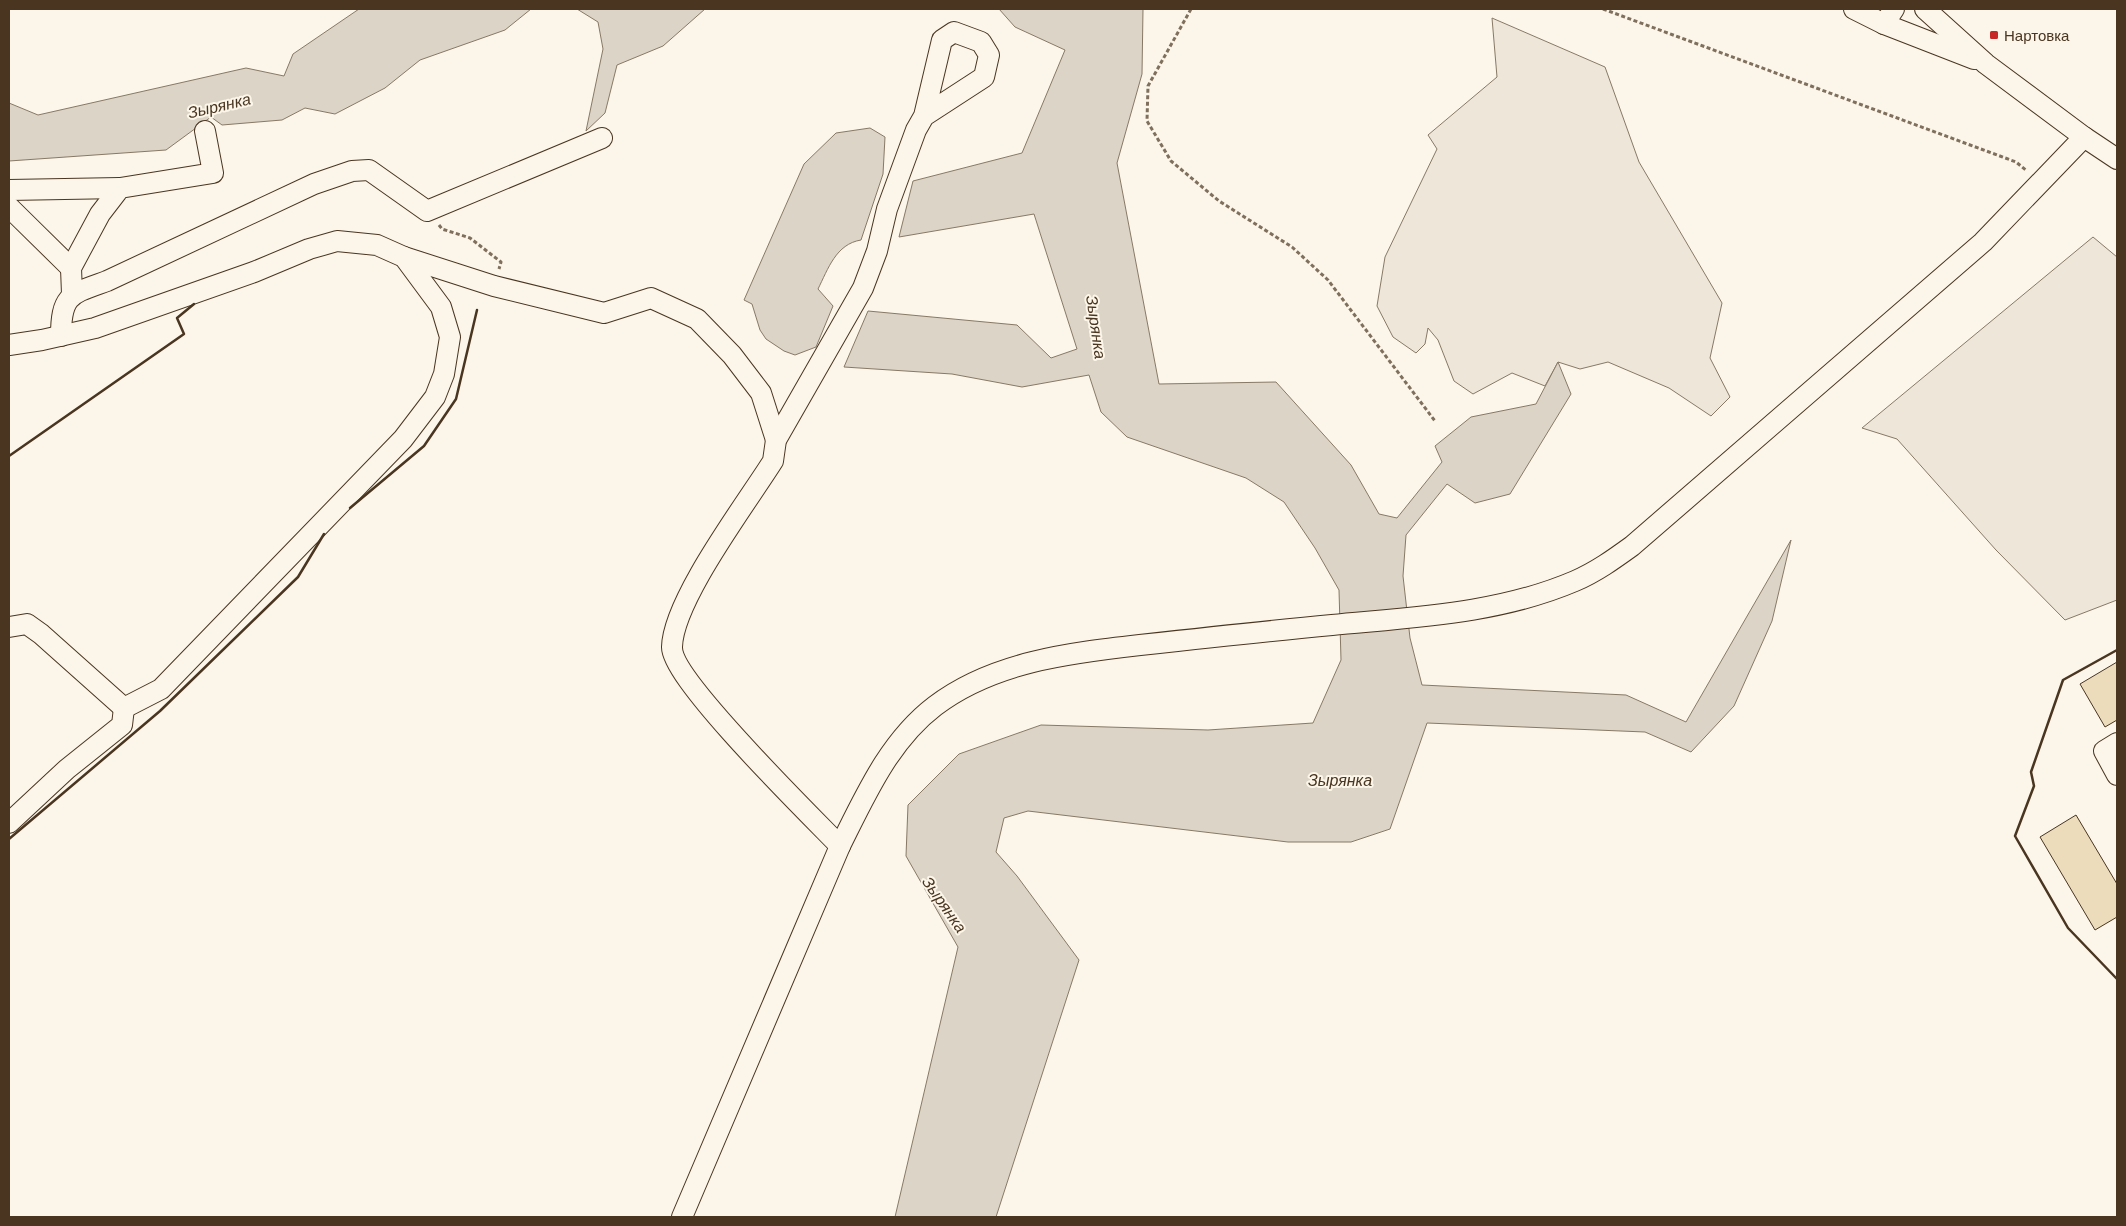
<svg xmlns="http://www.w3.org/2000/svg" width="2126" height="1226" viewBox="0 0 2126 1226" font-family="Barlow,sans-serif">
	<style>
		.green { fill: #ede6d9; stroke: #887966 }
		.water { fill: #dcd4c6; stroke: #887966 }
		.building { fill: #ecdcbc; stroke: #4a3520 }
		.lines { fill: none; stroke-linecap: round; stroke-linejoin: round }
		.minor-casing { stroke: #4a3520; stroke-width: 22 }
		.path { stroke: #7f6f5c; stroke-width: 3; stroke-dasharray: 4 2.5; stroke-linecap: butt }
		.minor { stroke: #fbf6e9; stroke-width: 20 }
		.wall { stroke: #4a3520; stroke-width: 2.5 }
		.poi-dot { fill: #c62828; stroke: #fbf6e9; stroke-width: 2 }
		.labels { text-anchor: middle; dominant-baseline: central; stroke-width: 4; stroke-linejoin: round; paint-order: stroke }
		.poi-label { font-size: 15px; fill: #4a3520; stroke: #fbf6e9; text-anchor: start }
		.water-label { font-size: 16px; font-style: italic; fill: #4a3520; stroke: #fbf6e9 }
	</style>
	<rect width="100%" height="100%" fill="#fbf6e9"/>
	<g class="green">
		<polygon points="1492,18 1605,67 1639,162 1722,303 1710,358 1730,397 1711,416 1669,388 1608,362 1580,369 1558,362 1545,386 1512,373 1473,394 1454,381 1438,340 1428,328 1425,344 1416,353 1393,337 1377,306 1385,257 1437,149 1428,135 1497,77"/>
		<polygon points="2093,237 2117,257 2117,600 2065,620 1996,550 1897,439 1862,428"/>
	</g>
	<g class="water">
		<polygon points="359,9 531,9 505,30 420,60 385,88 335,114 305,108 282,120 222,125 211,117 166,150 9,161 9,103 38,115 246,68 284,76 293,54"/>
		<polygon points="577,9 705,9 663,46 617,65 605,113 586,131 603,49 598,22"/>
		<polygon points="999,9 1143,9 1142,74 1117,163 1159,384 1276,382 1351,465 1379,514 1397,518 1442,462 1435,446 1471,417 1536,404 1558,362 1571,394 1510,494 1475,503 1447,484 1406,535 1403,576 1410,638 1422,685 1626,695 1686,722 1791,540 1772,621 1734,706 1691,752 1645,732 1427,723 1390,829 1351,842 1288,842 1028,811 1004,818 996,852 1017,876 1079,960 996,1217 895,1217 958,947 906,856 908,805 959,754 1041,725 1208,730 1313,723 1341,660 1339,590 1315,548 1284,502 1246,478 1127,437 1101,412 1089,375 1022,387 952,374 844,367 868,311 1017,325 1051,358 1077,349 1034,214 899,237 913,181 1022,153 1065,50 1015,27"/>
		<path d="M870,128l15,9 -2,37 -22,66c-25,4 -33,29 -43,49l15,17 -17,41 -21,8 -11,-4 -18,-12 -6,-9 -8,-26 -8,-4 60,-136 32,-31z"/>
	</g>
	<g class="building">
		<polygon points="2117,662 2117,720 2105,727 2080,684"/>
		<polygon points="2076,815 2117,884 2117,917 2095,930 2040,837"/>
	</g>
	<g class="lines">
		<g class="minor-casing">
			<g id="minor">
				<polyline points="1854,9 1884,24 1974,59"/>
				<polyline points="1884,24 1894,9"/>
				<polyline points="2084,137 2117,159"/>
				<polyline points="9,190 120,188"/>
				<polyline points="9,207 71,268"/>
				<polyline points="404,257 494,286 604,313 651,298 697,319 732,355 761,393 776,440"/>
				<polyline points="72,294 71,268 100,214 120,188 213,173 205,131"/>
				<path d="M61,336c0,-42 10,-42 46,-55l207,-97 38,-13 17,-1 58,41 175,-73"/>
				<polyline points="9,345 42,340 95,328 254,272 309,249 337,241 377,245 404,257 441,307 450,337 444,374 435,397 403,439 161,689 124,708"/>
				<polyline points="9,627 27,624 41,634 124,708"/>
				<polyline points="2117,743 2104,751 2117,775"/>
				<polyline points="9,823 67,769 122,725 124,708"/>
				<path d="M840,846c-29,-30 -169,-167 -168,-199 1,-47 74,-143 101,-186l3,-21 87,-152 14,-37 10,-42 29,-79 8,-14 18,-76 12,-8 27,10 8,13 -5,22 -60,39"/>
				<path d="M682,1217l158,-371c25,-50 49,-105 95,-140 58,-44 134,-53 205,-61 64,-7 128,-14 192,-20 82,-8 166,-11 243,-44 21,-9 39,-22 57,-35l351,-304 101,-105 -98,-73 -61,-55"/>
			</g>
		</g>
		<g class="path">
			<polyline points="1191,9 1148,86 1147,121 1171,161 1219,201 1292,247 1328,280 1435,421"/>
			<polyline points="1603,9 2016,162 2027,171"/>
			<polyline points="439,225 442,229 470,238 501,262 499,269"/>
		</g>
		<use href="#minor" class="minor"/>
		<g class="wall">
			<polyline points="9,456 184,334 177,318 194,304"/>
			<polyline points="350,508 424,446 456,399 477,310"/>
			<polyline points="2117,650 2063,680 2031,772 2034,786 2015,836 2068,928 2117,979"/>
			<polyline points="9,839 160,711 298,577 324,534"/>
		</g>
	</g>
	<rect class="poi-dot" x="1989" y="30" width="10" height="10" rx="2.5"/>
	<g class="labels">
		<g class="poi-label">
			<text x="2004" y="35">Нартовка</text>
		</g>
		<g class="water-label">
			<text transform="translate(219 105) rotate(-13)">Зырянка</text>
			<text transform="translate(1097 327) rotate(82)">Зырянка</text>
			<text x="1340" y="779">Зырянка</text>
			<text transform="translate(945 904) rotate(55)">Зырянка</text>
		</g>
	</g>
	<rect width="2126" height="1226" fill="none" stroke="#4a3520" stroke-width="20"/>
</svg>
